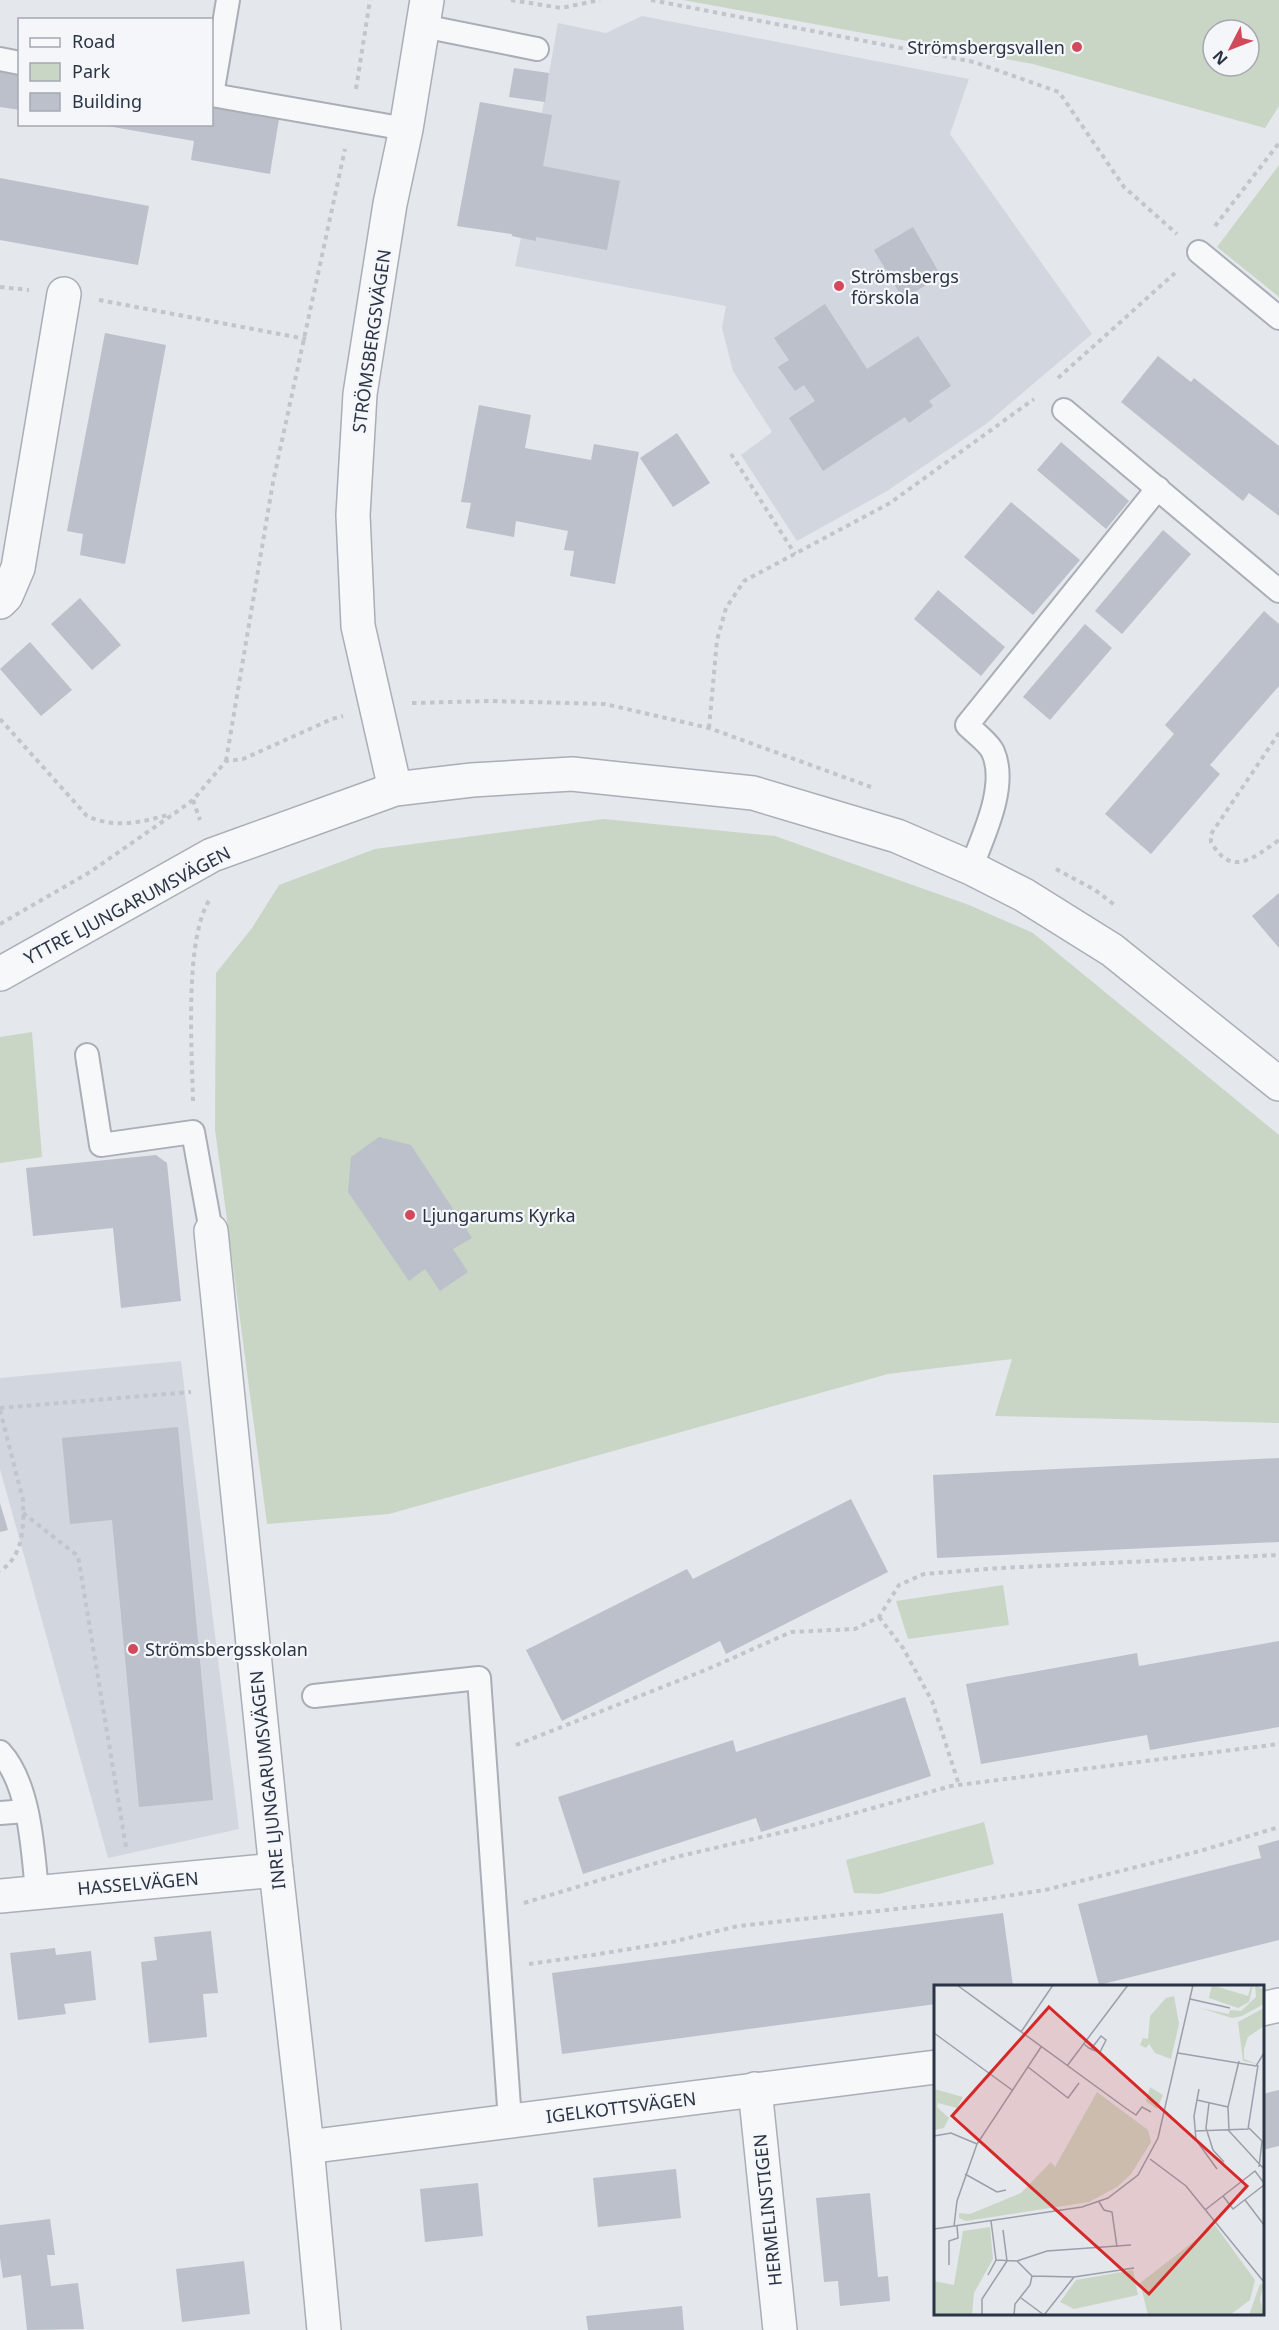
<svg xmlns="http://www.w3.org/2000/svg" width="1279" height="2330" viewBox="0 0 1279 2330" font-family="'Noto Sans',sans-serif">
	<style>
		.built { fill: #d2d6de }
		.green { fill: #c9d6c5; fill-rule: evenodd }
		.building { fill: #bbc0ca }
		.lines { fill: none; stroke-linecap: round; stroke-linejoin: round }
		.lane-casing { stroke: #a9aeb7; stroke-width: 26 }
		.street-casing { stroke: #a9aeb7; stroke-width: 36 }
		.path { stroke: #c2c5cb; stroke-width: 4; stroke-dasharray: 4.5 4.5; stroke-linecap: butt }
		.lane { stroke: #f7f8fa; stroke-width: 22 }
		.street { stroke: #f7f8fa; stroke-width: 33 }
		.poi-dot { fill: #d1495b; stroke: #f4f6f9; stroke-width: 2 }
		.labels { text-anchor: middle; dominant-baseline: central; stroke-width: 4.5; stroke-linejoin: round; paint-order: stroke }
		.poi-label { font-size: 18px; fill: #2b3445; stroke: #f4f6f9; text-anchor: start }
		.street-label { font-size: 18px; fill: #2b3445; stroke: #f4f6f9 }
		.inset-road { fill: none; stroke: #9a9fa9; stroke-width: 1.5 }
		.view { fill: #d62828; fill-opacity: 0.15; stroke: #d62828; stroke-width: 3 }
		.inset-edge { fill: none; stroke: #2b3445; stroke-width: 3 }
	</style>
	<rect width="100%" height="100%" fill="#e4e7ec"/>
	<g class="built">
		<polygon points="642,16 969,79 950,134 1092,334 986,424 887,491 797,541 741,455 772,432 733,371 722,328 726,306 515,266 521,238 512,236 511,234 457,226 480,102 542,113 558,23 606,33"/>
		<polygon points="181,1361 239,1829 108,1858 0,1469 0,1378"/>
	</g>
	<g class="green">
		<path d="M683,0h596v106l-14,22 -232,-64zM1213,30h36v36h-36z"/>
		<polygon points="1279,165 1279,297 1217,247"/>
		<polygon points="604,819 775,836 969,905 1033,933 1279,1135 1279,1423 995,1416 1012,1359 888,1374 389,1514 267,1524 215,1129 216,973 252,928 279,885 375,849"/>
		<polygon points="32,1032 42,1157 0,1163 0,1037"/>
		<polygon points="1003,1585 1009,1625 908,1639 896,1601"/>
		<polygon points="984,1822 994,1864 879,1894 854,1893 846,1860"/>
	</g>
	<g class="building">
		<polygon points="514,68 549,73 545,102 509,97"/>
		<polygon points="0,69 20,73 20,110 0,107"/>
		<polygon points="480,102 552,115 543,166 620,181 607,250 536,237 536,241 512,236 512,234 457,226"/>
		<polygon points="212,107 279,119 270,174 191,160 194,141 107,126 212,124"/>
		<polygon points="0,178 149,206 138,265 0,240"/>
		<polygon points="913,227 941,276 903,299 874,250"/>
		<polygon points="825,304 867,369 918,336 951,386 929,401 933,406 909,423 905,417 823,471 789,418 815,401 804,385 795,391 778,367 789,360 774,338"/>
		<polygon points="105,333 166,345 125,564 80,555 83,534 67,531"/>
		<polygon points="1158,356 1191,382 1194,378 1279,446 1279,516 1249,493 1243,501 1121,402"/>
		<polygon points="479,405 531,415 525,448 591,460 594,444 639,452 615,584 570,576 574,551 564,550 568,531 516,521 514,537 466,528 471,503 461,502"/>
		<polygon points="677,433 710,483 673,507 640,458"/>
		<polygon points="1061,442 1129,501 1106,529 1037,470"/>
		<polygon points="1011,502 1080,560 1033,615 964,557"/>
		<polygon points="1163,530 1191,554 1122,634 1095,611"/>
		<polygon points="938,590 1005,647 981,676 914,619"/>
		<polygon points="80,598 121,645 92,670 51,624"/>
		<polygon points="1264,611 1279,624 1279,686 1210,765 1220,774 1151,854 1105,814 1174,734 1165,725"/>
		<polygon points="1085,624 1112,648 1050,720 1023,697"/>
		<polygon points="30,642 72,690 41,716 0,669"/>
		<polygon points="1279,893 1279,948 1252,916"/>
		<polygon points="379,1137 411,1145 472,1238 453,1249 468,1272 440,1291 425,1269 409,1281 348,1192 351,1157"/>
		<polygon points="156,1155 167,1163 181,1301 121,1308 113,1228 33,1236 26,1168"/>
		<polygon points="178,1427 213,1800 139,1807 112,1520 70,1524 62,1438"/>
		<polygon points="1279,1458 1279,1542 937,1558 933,1475"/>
		<polygon points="851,1499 888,1572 726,1654 720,1641 562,1721 526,1650 687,1569 693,1579"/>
		<polygon points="0,1503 8,1530 0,1532"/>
		<polygon points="1279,1641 1279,1727 1150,1750 1147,1735 981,1764 966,1684 1137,1653 1139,1666"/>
		<polygon points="905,1697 931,1776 761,1832 756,1818 583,1874 558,1797 733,1740 736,1752"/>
		<polygon points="1279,1840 1279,1940 1099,1985 1078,1904 1261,1858 1258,1846"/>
		<polygon points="1003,1913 1013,1986 936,1986 936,2004 562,2054 552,1973"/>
		<polygon points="211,1931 218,1993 203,1994 207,2037 149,2043 141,1962 157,1960 154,1937"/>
		<polygon points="55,1948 56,1955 91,1951 96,2000 64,2004 66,2014 18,2020 10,1953"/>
		<polygon points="1279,2090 1279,2146 1262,2150 1262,2094"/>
		<polygon points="676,2169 681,2218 598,2227 593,2178"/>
		<polygon points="478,2183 483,2236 425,2242 420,2189"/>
		<polygon points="870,2193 878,2277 888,2276 890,2301 840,2306 838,2281 824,2282 816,2198"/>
		<polygon points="50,2219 55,2255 47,2255 51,2286 78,2283 84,2329 27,2330 21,2275 3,2278 0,2258 0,2225"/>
		<polygon points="244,2261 250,2314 182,2322 176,2269"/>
		<polygon points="682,2306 684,2330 588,2330 586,2316"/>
	</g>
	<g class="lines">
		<g class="lane-casing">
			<g id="lane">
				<polyline points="423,26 537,49"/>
				<polyline points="0,59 20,63"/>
				<polyline points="212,95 406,129"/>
				<polyline points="212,95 228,0"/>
				<polyline points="1199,252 1279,318"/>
				<polyline points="1064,410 1279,591"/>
				<path d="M971,868c12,-32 37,-82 22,-116 -4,-9 -18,-19 -26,-27l191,-237"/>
				<polyline points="87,1055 101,1145 193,1132 211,1231"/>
				<polyline points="314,1696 479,1678 510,2121"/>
				<path d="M0,1752c30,32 33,99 37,140"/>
				<polyline points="0,1813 26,1811"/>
			</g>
		</g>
		<g class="street-casing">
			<g id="street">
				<polyline points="0,602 6,596 18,568 64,294"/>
				<polyline points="395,789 358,626 353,515 360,394 390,204 406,129 427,0"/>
				<polyline points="0,974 212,855 395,789 472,780 572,774 753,793 897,836 971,868 1024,895 1112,950 1279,1084"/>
				<polyline points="211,1231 276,1870 307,2147 324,2330"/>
				<polyline points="0,1896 276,1870"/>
				<polyline points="1262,2009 1279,2005"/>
				<polyline points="755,2089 780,2330"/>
				<polyline points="307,2147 936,2067"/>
			</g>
		</g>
		<g class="path">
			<polyline points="511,0 561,8 600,0"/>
			<polyline points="651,0 974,62 1059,92 1124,187 1177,234"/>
			<polyline points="356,89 370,0"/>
			<polyline points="1215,226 1279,143"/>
			<polyline points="0,287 29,290"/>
			<polyline points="99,300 306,339"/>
			<polyline points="1058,378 1175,273"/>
			<polyline points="731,454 795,554"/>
			<polyline points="412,703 490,701 605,704 709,728 871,787"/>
			<path d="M0,719l87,97c28,13 56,6 84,-2"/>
			<polyline points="709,728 717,640 726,608 744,581 890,503 1034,399"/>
			<path d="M1279,733l-68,101v8c21,36 42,16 68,-2"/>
			<polyline points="226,761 273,482 345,149"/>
			<polyline points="193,800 200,820"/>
			<polyline points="1056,869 1095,890 1116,906"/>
			<polyline points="0,924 90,872 175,813 193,800 226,761 243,759 332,719 343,716"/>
			<path d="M193,1101c-1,-49 -9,-163 17,-202"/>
			<polyline points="0,1408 191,1392"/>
			<path d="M0,1410l23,90c1,25 1,56 -23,71"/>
			<polyline points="23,1513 78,1556 126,1847"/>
			<polyline points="879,1617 903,1648 932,1701 959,1785"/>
			<polyline points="516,1745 708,1669 791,1632 855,1629 879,1617 899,1585 924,1574 1000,1568 1279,1555"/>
			<polyline points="524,1903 676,1857 809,1826 951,1786 1279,1744"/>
			<polyline points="529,1964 593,1955 672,1942 738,1926 979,1900 1045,1890 1200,1851 1279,1827"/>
		</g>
		<use href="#lane" class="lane"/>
		<use href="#street" class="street"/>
	</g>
	<g class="poi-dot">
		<circle cx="1077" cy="47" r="6"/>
		<circle cx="839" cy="286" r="6"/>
		<circle cx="410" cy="1215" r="6"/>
		<circle cx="133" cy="1649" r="6"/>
	</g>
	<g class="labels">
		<g class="poi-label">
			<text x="1065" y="47" text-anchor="end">Strömsbergsvallen</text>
			<text x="851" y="276">Strömsbergs<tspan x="851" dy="21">förskola</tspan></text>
			<text x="422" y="1215">Ljungarums Kyrka</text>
			<text x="145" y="1649">Strömsbergsskolan</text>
		</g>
		<g class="street-label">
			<text transform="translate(371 341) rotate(-82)">STRÖMSBERGSVÄGEN</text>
			<text transform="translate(127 905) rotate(-28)">YTTRE LJUNGARUMSVÄGEN</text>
			<text transform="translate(267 1780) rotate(-96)">INRE LJUNGARUMSVÄGEN</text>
			<text transform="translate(138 1883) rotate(-5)">HASSELVÄGEN</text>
			<text transform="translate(621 2107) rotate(-7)">IGELKOTTSVÄGEN</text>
			<text transform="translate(767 2210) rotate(-96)">HERMELINSTIGEN</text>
		</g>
	</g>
	<g transform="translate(934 1985)">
		<rect width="330" height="330" fill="#e4e7ec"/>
		<path d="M278,0l36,11 3,-10 -3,-1h5l-4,17 -11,6 -29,-10zM321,0l9,5v14l-22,12 -10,2 -32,-10 29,6 1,-4 11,1 15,-14zM240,11l5,28 -8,35 -16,-6 -6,-9 -3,4 -6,-3 3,-7 5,1 2,-23 16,-18zM330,23v18l-16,11 -4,12v10l13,5 -14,-3 -5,-39zM216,102l13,8 -6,14 -11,-8zM0,104l29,8 -6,11 -19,-5 -1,4 12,11 -5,10 -10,2zM163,107l51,38 3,12 -20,32 -14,13 -28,15 -123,19 -7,-3v-5l11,1 51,-21 30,-31 4,5zM281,240l40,55 -5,20 -20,15h-82l-8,-32zM56,242l3,32 -19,34 -2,22h-38v-34l20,4 9,-54zM199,285l5,25 -64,14 -14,-7 16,-22zM326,299h4l-4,15 4,16h-15z" fill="#c9d6c5"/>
		<path class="inset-road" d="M23,0l170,124 9,6 6,-8 9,5M256,14l40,9M87,47l32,-47M0,48l78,57M150,59l5,4 4,2 7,2 6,-12 -5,-4 -10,13M244,68l78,13 8,-13M305,76l-11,46 1,24 35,38M133,81l61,-81M94,82l40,31 11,-15M265,104l-5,27 2,24 21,29M263,115l31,7M275,118l-3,25 7,22 11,12M315,143l13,13 -3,26M261,146l53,-2 10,-64M0,151l17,-3 26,11M216,174l36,27 78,96M31,189l32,18 9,-2M289,211l10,13 31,-24M311,215l19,25M165,217l5,8 8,2 5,35M271,225l50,-39 9,12M20,241l3,-25 20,-57 64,-97M0,244l148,-22 26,-9 30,-23 20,-37 35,-153M62,275l21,1 15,15 42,1 60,-9M83,276l30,-10 84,-6M15,280v-24l9,-3 -1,-12M54,290l8,-15 -5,-39M87,313l23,17M48,330v-16l25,-38 -4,-31M80,330l1,-11 15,-19 2,-9M110,330l30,-38"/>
		<path class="view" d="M115,22l198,179 -98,108 -197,-178z"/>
		<rect width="330" height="330" class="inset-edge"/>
	</g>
	<rect x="18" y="18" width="195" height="108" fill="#f4f6f9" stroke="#a4a8b1" stroke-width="1.5"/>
	<rect x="30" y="38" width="30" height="9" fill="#f7f8fa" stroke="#a4a8b1" stroke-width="1.5"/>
	<text x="72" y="48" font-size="18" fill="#2b3445">Road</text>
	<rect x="30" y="63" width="30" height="18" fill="#c9d6c5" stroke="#a4a8b1" stroke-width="1.5"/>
	<text x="72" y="78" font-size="18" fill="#2b3445">Park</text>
	<rect x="30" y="93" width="30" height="18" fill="#bbc0ca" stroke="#a4a8b1" stroke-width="1.5"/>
	<text x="72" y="108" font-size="18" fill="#2b3445">Building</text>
	<g transform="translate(1231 48) rotate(228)"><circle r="28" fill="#f4f6f9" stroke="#a4a8b1" stroke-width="1.5"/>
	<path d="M0-4.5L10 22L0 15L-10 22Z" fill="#d1495b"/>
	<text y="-9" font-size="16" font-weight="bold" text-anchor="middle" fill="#2b3445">N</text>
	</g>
</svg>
